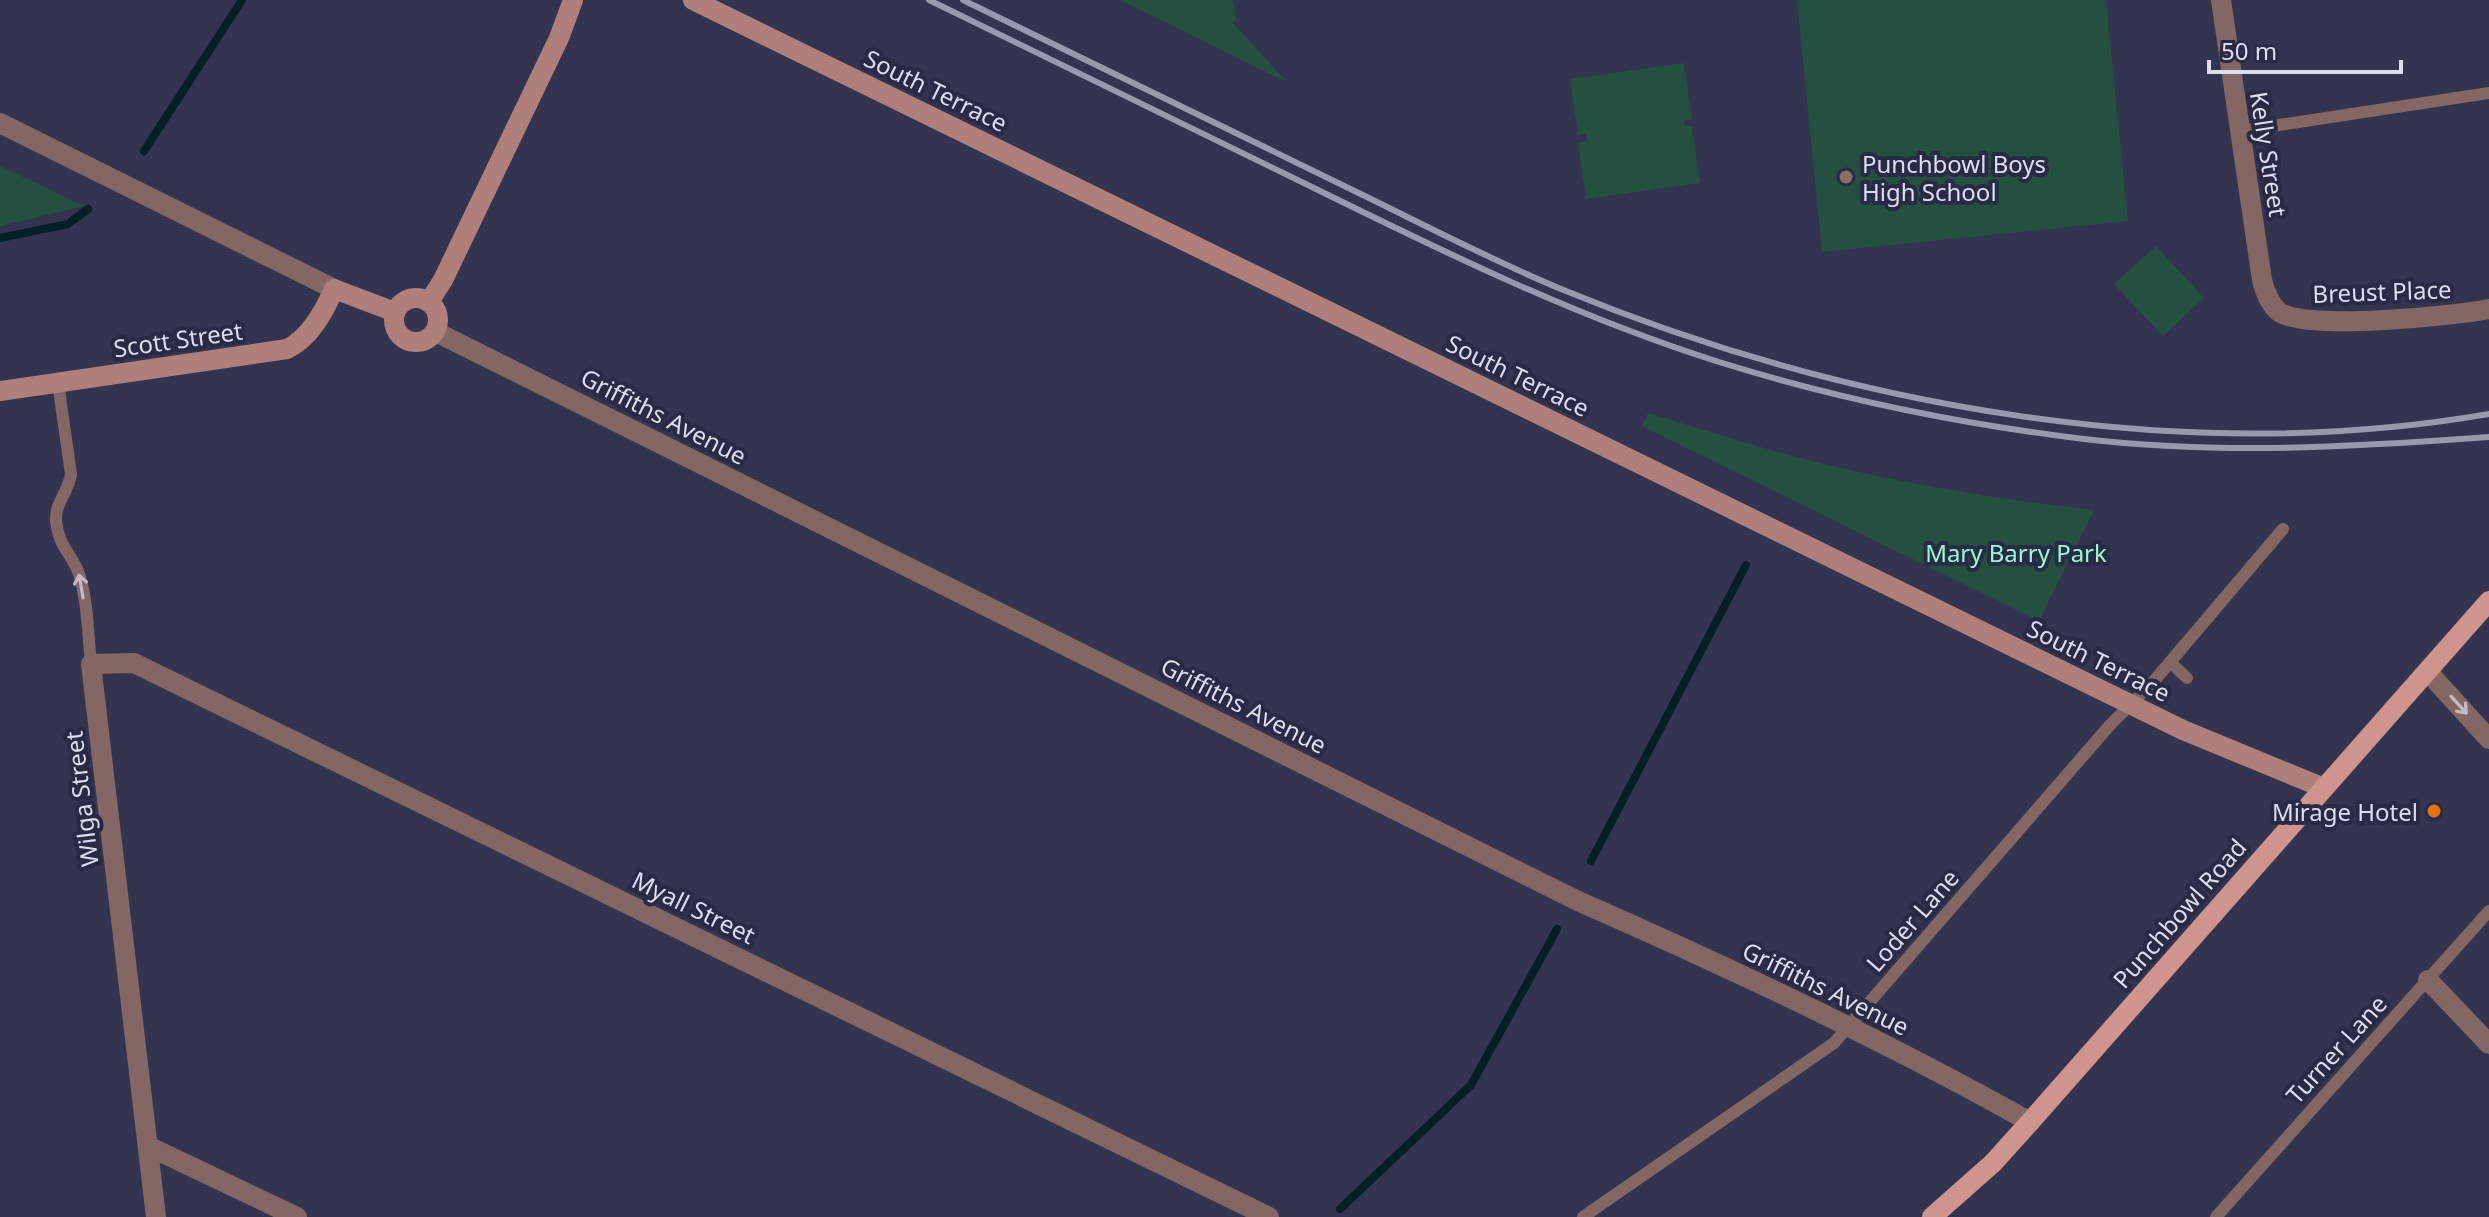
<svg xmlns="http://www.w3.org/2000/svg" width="2489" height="1217" viewBox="0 0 2489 1217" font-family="'Noto Sans',sans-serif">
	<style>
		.green { fill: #24513f }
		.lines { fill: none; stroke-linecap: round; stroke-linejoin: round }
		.stream { stroke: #041f25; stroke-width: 8 }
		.lane { stroke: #846762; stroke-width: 12 }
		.street { stroke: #846762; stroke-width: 20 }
		.secondary { stroke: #ae8079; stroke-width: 20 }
		.primary { stroke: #cf948b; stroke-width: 20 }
		.rail { stroke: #9799af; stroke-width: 6 }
		.oneway { stroke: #c2bbc6 }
		.education-dot { fill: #8d6e63; stroke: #292a45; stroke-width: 3 }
		.food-dot { fill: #e8710a; stroke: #292a45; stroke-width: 3 }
		.labels { text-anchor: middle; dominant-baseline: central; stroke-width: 8; stroke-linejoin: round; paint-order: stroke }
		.street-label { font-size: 24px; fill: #dddff1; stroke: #292a45 }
		.poi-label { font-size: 24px; fill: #dddff1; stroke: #292a45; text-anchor: start }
		.park-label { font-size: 24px; fill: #95fccf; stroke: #292a45 }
	</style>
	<rect width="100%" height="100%" fill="#333450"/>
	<g class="green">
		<polygon points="1120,0 1233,0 1236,20 1233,23 1287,82"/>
		<polygon points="1797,0 2106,0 2128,221 1822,252"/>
		<polygon points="1684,63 1692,119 1684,121 1685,127 1692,126 1700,183 1586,199 1578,143 1587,141 1586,134 1578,135 1570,79"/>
		<polygon points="0,166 84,206 0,226"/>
		<polygon points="2156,246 2204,298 2163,336 2114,284"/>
		<path d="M1648,413c70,21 140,44 211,59 78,17 156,29 235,38l-55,111 -397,-195z"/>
	</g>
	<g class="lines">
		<g class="stream">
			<polyline points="144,151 242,0"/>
			<polyline points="0,238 68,224 88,209"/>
			<polyline points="1591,861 1746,565"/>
			<polyline points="1340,1209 1471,1085 1557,929"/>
		</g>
		<g class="lane">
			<polyline points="2240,131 2489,93"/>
			<path d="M58,383l13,91c-2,17 -16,29 -15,46 2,28 18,35 24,57 8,27 8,59 11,87"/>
			<polyline points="2170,662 2187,678"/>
			<polyline points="1583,1217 1834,1043 2110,725 2154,681 2283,529"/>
			<polyline points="2216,1217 2489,911"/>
		</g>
		<g class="street">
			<path d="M2221,0l41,280c3,11 7,24 17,32 28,19 173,4 210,-3"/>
			<polyline points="0,123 334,289"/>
			<path d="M436,332l1142,569c153,67 306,139 452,221"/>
			<polyline points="2428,672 2489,739"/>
			<polyline points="2428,980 2489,1044"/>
			<polyline points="148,1146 297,1217"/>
			<polyline points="156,1217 91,664 134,663 1269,1217"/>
		</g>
		<g class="secondary">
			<polyline points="693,0 2183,730 2324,788"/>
			<circle cx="416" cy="320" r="22"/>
			<polyline points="429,302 443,280 559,38 573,0"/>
			<path d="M0,391l287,-42c23,-11 37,-37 47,-60l61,23"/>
		</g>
		<polyline class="primary" points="1932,1217 1993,1163 2030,1122 2489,601"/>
		<g class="rail">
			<path d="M929,0c129,63 258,126 387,189 132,65 263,129 403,173 119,37 242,62 365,77 138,16 267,8 405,-2"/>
			<path d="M963,0c136,66 271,133 408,199 63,31 125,63 190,90 286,118 621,178 928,125"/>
		</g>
	</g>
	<defs><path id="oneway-shaft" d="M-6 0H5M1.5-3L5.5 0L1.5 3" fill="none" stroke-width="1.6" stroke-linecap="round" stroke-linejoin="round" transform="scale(2)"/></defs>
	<g class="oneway">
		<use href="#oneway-shaft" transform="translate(81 586) rotate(-100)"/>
		<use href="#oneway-shaft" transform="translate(2459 705) rotate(48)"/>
	</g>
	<circle class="education-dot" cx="1846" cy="177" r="8"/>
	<circle class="food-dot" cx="2434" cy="811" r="8"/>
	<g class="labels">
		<g class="street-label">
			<text transform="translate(936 90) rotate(26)">South Terrace</text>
			<text transform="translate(2269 154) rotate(81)">Kelly Street</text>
			<text transform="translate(2382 291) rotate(-2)">Breust Place</text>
			<text transform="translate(178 339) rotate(-8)">Scott Street</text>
			<text transform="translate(1518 375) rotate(26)">South Terrace</text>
			<text transform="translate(664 416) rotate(27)">Griffiths Avenue</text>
			<text transform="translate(2099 660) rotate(26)">South Terrace</text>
			<text transform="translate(1244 705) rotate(27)">Griffiths Avenue</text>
			<text transform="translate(81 799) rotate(-97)">Wilga Street</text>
			<text transform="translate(694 907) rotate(26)">Myall Street</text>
			<text transform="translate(2179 913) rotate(-49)">Punchbowl Road</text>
			<text transform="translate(1912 920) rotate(-49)">Loder Lane</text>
			<text transform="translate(1826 988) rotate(26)">Griffiths Avenue</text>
			<text transform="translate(2336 1049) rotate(-48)">Turner Lane</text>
		</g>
		<g class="poi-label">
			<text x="1862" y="163">Punchbowl Boys<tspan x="1862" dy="28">High School</tspan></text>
			<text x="2418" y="811" text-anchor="end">Mirage Hotel</text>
		</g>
		<g class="park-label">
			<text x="2016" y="552">Mary Barry Park</text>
		</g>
	</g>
	<path d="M2209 60v12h192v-12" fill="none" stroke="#dddff1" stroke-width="4"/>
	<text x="2221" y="60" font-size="24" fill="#dddff1" stroke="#292a45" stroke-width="6" paint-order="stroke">50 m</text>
</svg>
